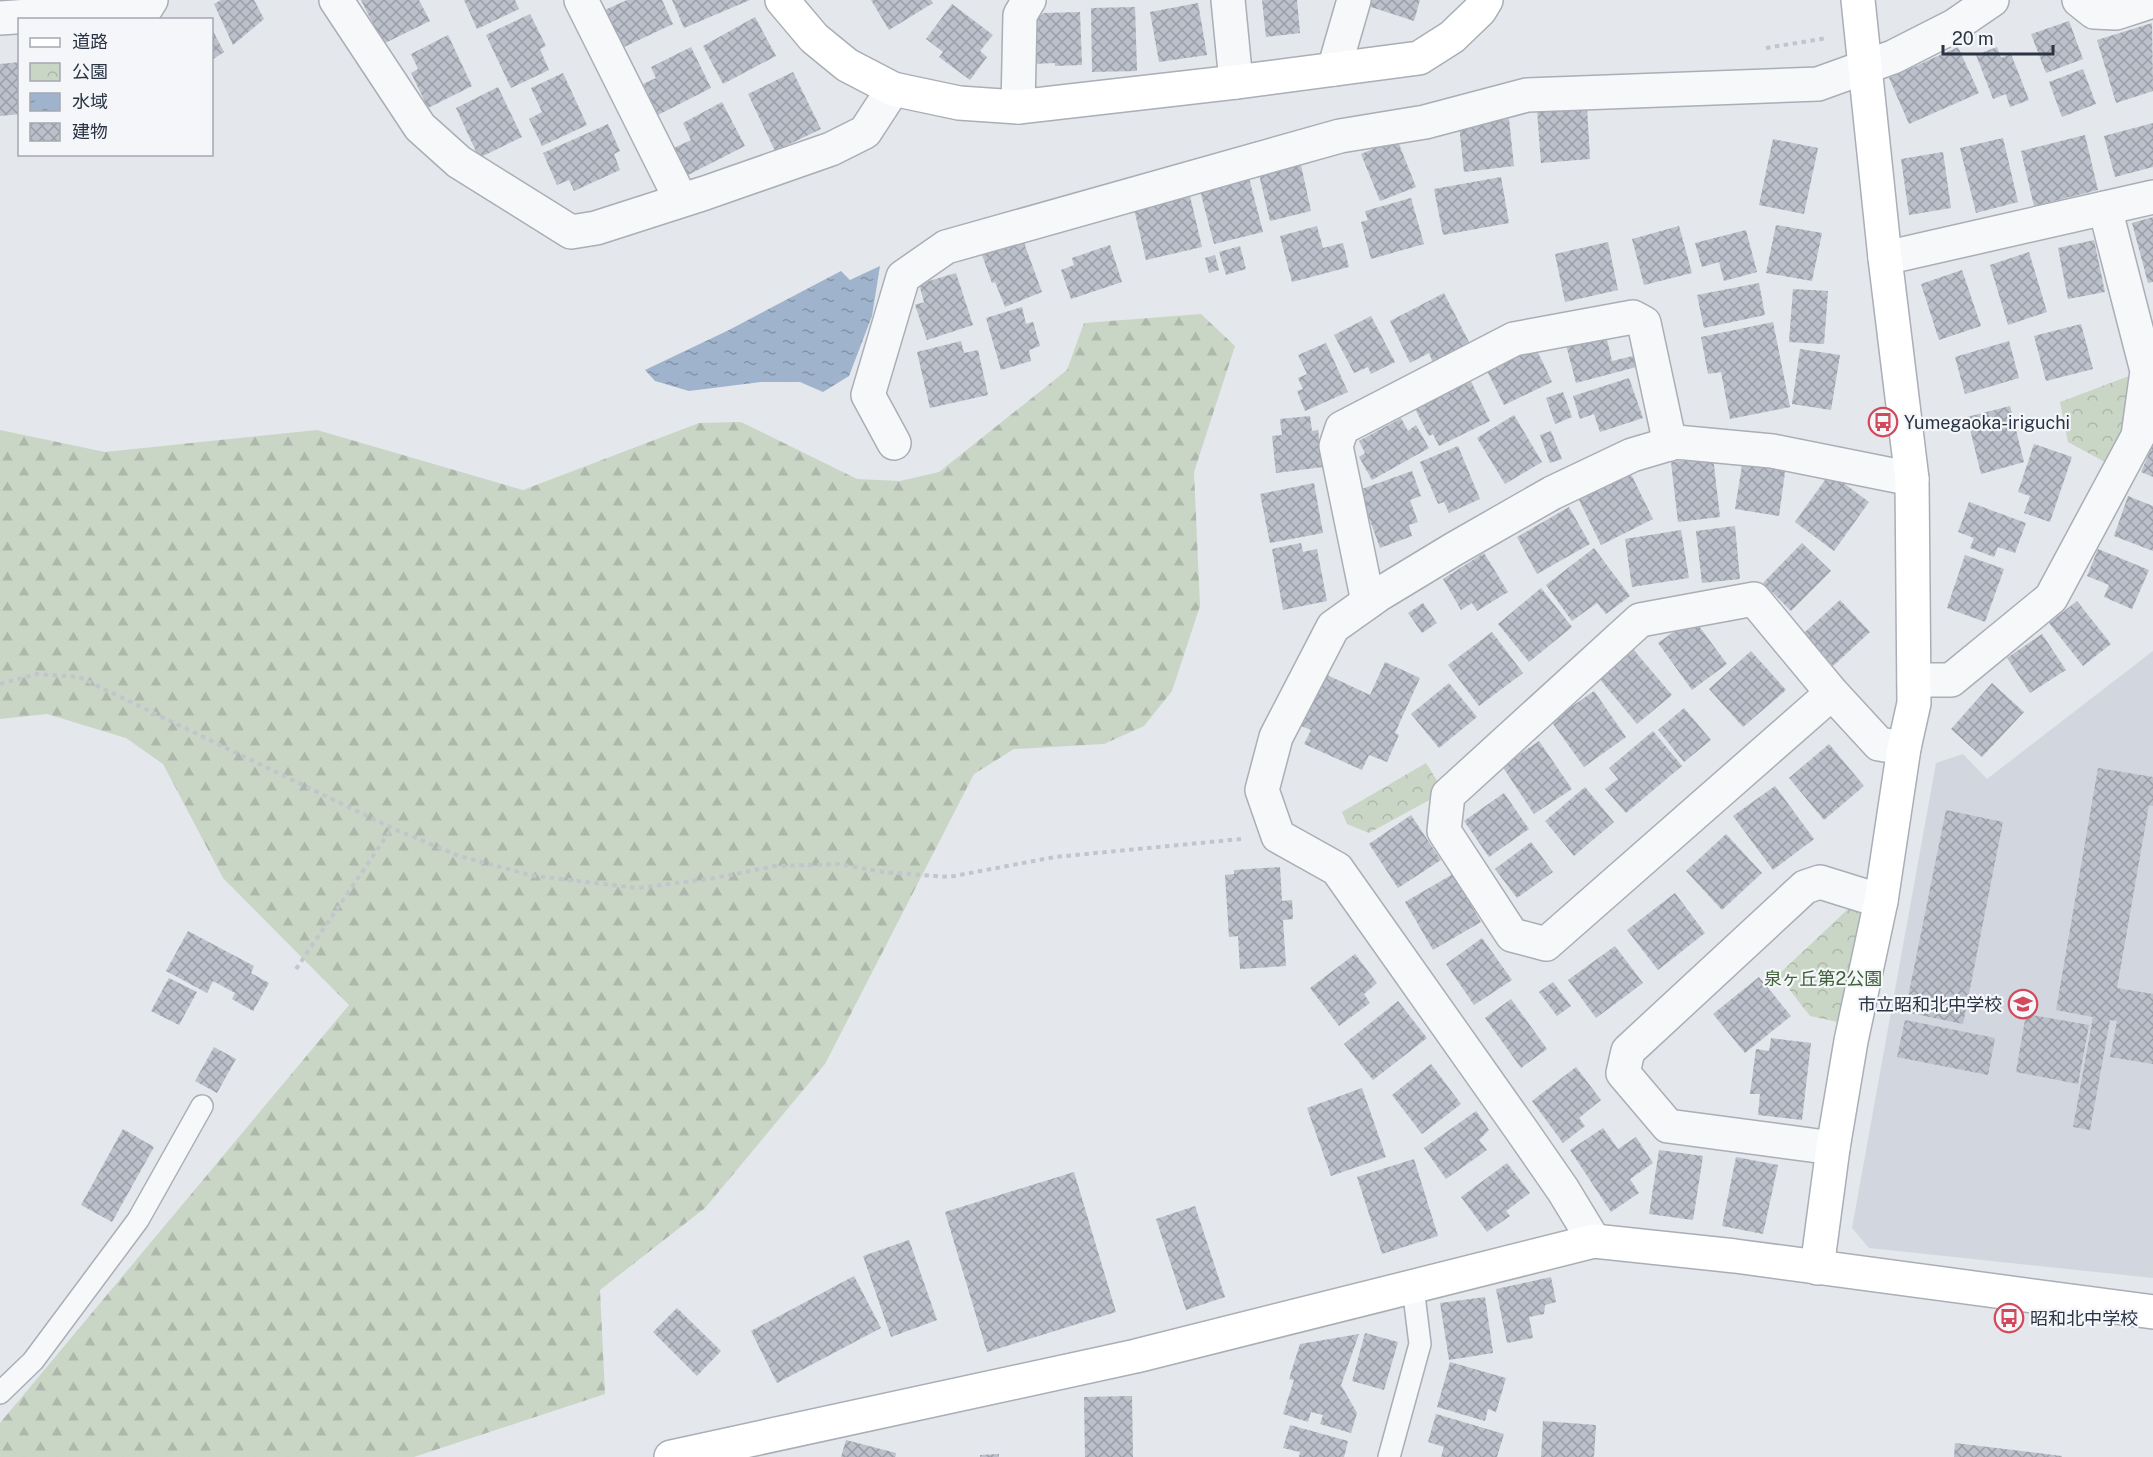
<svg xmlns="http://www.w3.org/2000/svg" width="2153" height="1457" viewBox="0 0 2153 1457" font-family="'Public Sans','Noto Sans JP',sans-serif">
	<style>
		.built { fill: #d2d6de }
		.forest { fill: url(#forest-firs) }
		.park { fill: url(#park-crowns) }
		.water { fill: url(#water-ripples) }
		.building { fill: url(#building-cross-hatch) }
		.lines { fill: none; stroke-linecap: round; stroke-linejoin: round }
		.lane-casing { stroke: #a9aeb7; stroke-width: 24 }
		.street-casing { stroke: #a9aeb7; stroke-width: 36 }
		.secondary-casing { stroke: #a9aeb7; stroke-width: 36 }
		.path { stroke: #c2c5cb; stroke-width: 4; stroke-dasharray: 4.5 4.5; stroke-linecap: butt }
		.lane { stroke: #f7f8fa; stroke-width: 21 }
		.street { stroke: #f7f8fa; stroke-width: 33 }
		.secondary { stroke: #fff; stroke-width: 33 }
		.labels { text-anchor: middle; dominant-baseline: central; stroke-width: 4.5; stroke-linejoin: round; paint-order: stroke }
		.poi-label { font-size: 18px; fill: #2b3445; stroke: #f4f6f9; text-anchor: start }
		.park-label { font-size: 18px; fill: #3f6138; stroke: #f4f6f9 }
	</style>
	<defs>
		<pattern id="forest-firs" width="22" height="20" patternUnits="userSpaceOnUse" patternTransform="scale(1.5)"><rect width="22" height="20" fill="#c9d6c5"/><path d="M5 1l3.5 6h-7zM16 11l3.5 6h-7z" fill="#adb8ab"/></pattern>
		<pattern id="park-crowns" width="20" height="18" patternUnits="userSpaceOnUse" patternTransform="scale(1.5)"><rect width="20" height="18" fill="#c9d6c5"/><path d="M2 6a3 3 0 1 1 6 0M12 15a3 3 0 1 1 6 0" fill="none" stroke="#adb8ab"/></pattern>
		<pattern id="water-ripples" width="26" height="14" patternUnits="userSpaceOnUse" patternTransform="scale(1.5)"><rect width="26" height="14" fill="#9fb4cc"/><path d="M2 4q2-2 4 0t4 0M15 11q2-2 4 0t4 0" fill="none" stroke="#8293a7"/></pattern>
		<pattern id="building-cross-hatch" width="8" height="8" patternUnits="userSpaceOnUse" patternTransform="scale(1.5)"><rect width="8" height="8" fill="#bbc0ca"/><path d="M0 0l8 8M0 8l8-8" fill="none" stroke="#989da6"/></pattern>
	</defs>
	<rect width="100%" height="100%" fill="#e4e7ec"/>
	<polygon class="built" points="2153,651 2153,1278 1869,1248 1852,1228 1936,763 1963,754 1987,779"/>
	<polygon class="forest" points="1201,314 1235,346 1194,472 1200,606 1172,691 1144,726 1104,744 1014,749 974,774 825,1064 705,1208 600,1290 605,1394 414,1457 0,1457 0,1423 349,1005 223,878 163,764 126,738 47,714 0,719 0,430 105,452 317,430 523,490 699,423 741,422 857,479 900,481 939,472 1067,370 1084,323"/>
	<g class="park">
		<polygon points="2137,373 2114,467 2068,442 2060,402"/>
		<polygon points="1426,763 1444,792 1369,833 1347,824 1342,812"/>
		<polygon points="1849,908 1870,919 1847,1024 1810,1016 1778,975"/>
	</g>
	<polygon class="water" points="880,266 872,316 849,376 823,392 800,382 761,382 689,391 655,381 645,370 729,330 841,271 850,280"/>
	<g class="building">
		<polygon points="221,0 254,0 264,19 233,45 214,4"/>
		<polygon points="361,0 419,0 430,21 383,44"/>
		<polygon points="464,0 515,0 519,9 477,29"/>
		<polygon points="627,0 662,0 673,24 622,48 605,10"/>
		<polygon points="672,0 750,0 684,28"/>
		<polygon points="871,0 931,0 933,3 889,30"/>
		<polygon points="1262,0 1297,0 1300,33 1266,37"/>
		<polygon points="1369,0 1420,0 1414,21 1368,6"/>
		<polygon points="1198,3 1207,55 1159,62 1150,12"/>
		<polygon points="952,4 993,35 980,51 987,57 970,80 939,57 943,52 926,39"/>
		<polygon points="1135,7 1137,71 1092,72 1091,8"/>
		<polygon points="1080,12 1082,65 1055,66 1055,63 1033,64 1032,22 1044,13"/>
		<polygon points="530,14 546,46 540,49 549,70 511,88 486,35"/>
		<polygon points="755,17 776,56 723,84 703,46"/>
		<polygon points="2069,21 2083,59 2046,73 2031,34"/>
		<polygon points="2152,23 2153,91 2116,103 2097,40"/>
		<polygon points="212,29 224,52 212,60"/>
		<polygon points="448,35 472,86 428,108 411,73 418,69 411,54"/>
		<polygon points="691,47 711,88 658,115 643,84 656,78 651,67"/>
		<polygon points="1958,47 1979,93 1909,124 1889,78"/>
		<polygon points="1997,47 2001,58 2011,54 2029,100 2010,107 2006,94 1993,99 1976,55"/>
		<polygon points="20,62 20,114 0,116 0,64"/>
		<polygon points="2083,69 2096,104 2062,117 2049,82"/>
		<polygon points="793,72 821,129 775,151 748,94"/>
		<polygon points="563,73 587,125 542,146 529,119 542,112 531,88"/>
		<polygon points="498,87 522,137 479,158 456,108"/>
		<polygon points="722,102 745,146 688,175 674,148 691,140 683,123"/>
		<polygon points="1587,107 1590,159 1541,163 1537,110"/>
		<polygon points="1509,119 1514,166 1464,172 1459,125"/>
		<polygon points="2153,123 2153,167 2115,177 2104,136"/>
		<polygon points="608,124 620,151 614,154 620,170 574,191 569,180 557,185 543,153"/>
		<polygon points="2085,135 2098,190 2034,206 2021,151"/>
		<polygon points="2003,138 2018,202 1976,213 1960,148"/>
		<polygon points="1397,139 1416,187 1380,201 1361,154"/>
		<polygon points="1773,139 1818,148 1804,214 1759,205"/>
		<polygon points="1943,152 1951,208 1909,215 1901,159"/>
		<polygon points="1299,156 1311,211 1270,221 1257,166"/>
		<polygon points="1248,174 1263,232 1214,244 1199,187"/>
		<polygon points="1501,177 1509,223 1443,235 1434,189"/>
		<polygon points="1190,196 1202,247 1146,260 1134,209"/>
		<polygon points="1411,198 1424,244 1371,259 1361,222 1368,220 1365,211"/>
		<polygon points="2153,217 2153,282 2148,283 2132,223"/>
		<polygon points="1776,225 1822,233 1812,281 1766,273"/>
		<polygon points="1317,226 1323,248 1343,243 1349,267 1292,282 1280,236"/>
		<polygon points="1679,226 1692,273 1644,285 1632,239"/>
		<polygon points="1746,230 1757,272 1724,281 1719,262 1702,267 1695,243"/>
		<polygon points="1023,240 1042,292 1005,307 995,282 992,283 982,255"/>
		<polygon points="2094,240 2105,292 2068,299 2058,248"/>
		<polygon points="1608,242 1618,290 1565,302 1555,254"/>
		<polygon points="1110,245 1122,282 1071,299 1061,270 1074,265 1072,258"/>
		<polygon points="1240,246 1246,269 1226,275 1219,252"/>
		<polygon points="2029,252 2047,312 2008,325 1990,265"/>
		<polygon points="1215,255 1219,270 1209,273 1205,258"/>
		<polygon points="1962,270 1981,326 1939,340 1921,284"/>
		<polygon points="956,273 973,325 927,340 915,305 924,302 919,284"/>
		<polygon points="1759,283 1765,315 1704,328 1697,295"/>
		<polygon points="1793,289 1828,291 1824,344 1789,342"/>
		<polygon points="1444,293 1470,344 1433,363 1429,353 1410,363 1390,321"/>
		<polygon points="1022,307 1026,324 1033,322 1040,346 1029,350 1031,361 1001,370 986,318"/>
		<polygon points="1371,316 1395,362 1371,374 1368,367 1354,373 1334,335"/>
		<polygon points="1773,322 1790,407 1730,419 1721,372 1708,374 1701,337"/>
		<polygon points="2081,324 2093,369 2046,381 2034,336"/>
		<polygon points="1604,327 1612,361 1637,355 1640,366 1576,383 1564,337"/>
		<polygon points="961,341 964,353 978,350 988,395 930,408 917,352"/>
		<polygon points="2009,341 2019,378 1965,394 1955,357"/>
		<polygon points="1533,342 1552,382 1504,405 1484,365"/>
		<polygon points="1326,343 1348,392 1305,411 1297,391 1303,389 1298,378 1307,374 1298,355"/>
		<polygon points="1800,349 1840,355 1831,410 1792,404"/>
		<polygon points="1469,377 1490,421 1439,446 1433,434 1429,436 1413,405"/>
		<polygon points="1629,378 1643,418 1600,432 1594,414 1580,419 1573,396"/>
		<polygon points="1563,392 1572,417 1555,424 1546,398"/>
		<polygon points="2010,406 2024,462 1981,474 1967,417"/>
		<polygon points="1514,415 1542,462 1505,484 1477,438"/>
		<polygon points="1310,416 1312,431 1318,430 1323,467 1276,473 1272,436 1282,435 1280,419"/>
		<polygon points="1401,418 1408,431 1416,425 1429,448 1372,480 1359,457 1365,453 1359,441"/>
		<polygon points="1551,431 1562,459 1550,463 1540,435"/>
		<polygon points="2034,444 2072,457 2050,522 2024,513 2030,496 2018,492"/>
		<polygon points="2153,444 2153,477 2141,472"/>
		<polygon points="1458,446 1480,499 1449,513 1444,502 1438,504 1420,462"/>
		<polygon points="1713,457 1720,517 1678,522 1671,462"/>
		<polygon points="1743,459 1786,465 1779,516 1735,509"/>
		<polygon points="1629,470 1653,519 1601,545 1577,496"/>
		<polygon points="1412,471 1421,496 1410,500 1418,522 1409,525 1412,536 1380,548 1359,490"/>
		<polygon points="1830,473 1869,502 1834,551 1795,522"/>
		<polygon points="1314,483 1323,533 1270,543 1260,494"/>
		<polygon points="2128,496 2153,506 2153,551 2114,536"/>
		<polygon points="1969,502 2026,523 2015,553 1998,547 1994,557 1970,548 1974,538 1958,532"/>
		<polygon points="1569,507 1590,544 1537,574 1517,537"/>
		<polygon points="1735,526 1740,579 1702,583 1696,531"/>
		<polygon points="1681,530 1689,578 1632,587 1625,539"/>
		<polygon points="1301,543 1303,552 1317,549 1327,601 1283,610 1272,549"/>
		<polygon points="1802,543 1831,571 1791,611 1763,583"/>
		<polygon points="1594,548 1630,596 1606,614 1597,603 1572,621 1546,585"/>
		<polygon points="2098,549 2149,570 2132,609 2104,597 2109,585 2087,576"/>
		<polygon points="1484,553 1508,592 1477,611 1472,603 1461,610 1443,579"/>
		<polygon points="1965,555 2004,569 1985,622 1947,608"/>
		<polygon points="1541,588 1572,627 1529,662 1498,624"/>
		<polygon points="1840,600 1870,632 1833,666 1804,633"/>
		<polygon points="2077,601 2111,644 2083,666 2049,623"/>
		<polygon points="1423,603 1437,623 1422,633 1408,613"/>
		<polygon points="1693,618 1727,664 1692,690 1658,643"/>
		<polygon points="1492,632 1523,673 1479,706 1448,665"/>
		<polygon points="2042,634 2066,670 2030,693 2007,658"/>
		<polygon points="1632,648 1672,695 1637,724 1598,677"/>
		<polygon points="1751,651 1786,690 1743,727 1709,689"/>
		<polygon points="1385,662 1420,678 1395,733 1399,735 1387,762 1369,755 1362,770 1304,744 1311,730 1301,726 1325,674 1370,695"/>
		<polygon points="1449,683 1477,717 1439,748 1411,714"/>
		<polygon points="1992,683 2024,712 1982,757 1951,729"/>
		<polygon points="1594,691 1626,737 1584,767 1551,721"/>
		<polygon points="1684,708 1711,740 1684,762 1658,730"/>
		<polygon points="1653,731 1682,766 1626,813 1605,789 1618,779 1609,768"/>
		<polygon points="1539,741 1572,789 1534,814 1502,766"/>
		<polygon points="1829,744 1864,786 1824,820 1789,778"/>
		<polygon points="2098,768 2153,777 2153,806 2149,805 2117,988 2153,994 2153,1064 2110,1057 2117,1021 2110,1020 2090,1130 2073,1127 2093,1017 2056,1010"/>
		<polygon points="1775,786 1814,839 1773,870 1733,816"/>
		<polygon points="1585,787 1614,822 1574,856 1545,821"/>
		<polygon points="1504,793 1529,829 1489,857 1464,821"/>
		<polygon points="1946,810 2003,822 1963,1024 1905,1012"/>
		<polygon points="1411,815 1441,860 1398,888 1369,844"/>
		<polygon points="1726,834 1762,873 1722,910 1686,871"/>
		<polygon points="1531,842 1553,872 1517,898 1495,869"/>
		<polygon points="1280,867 1282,901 1292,900 1293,919 1283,920 1286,966 1240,969 1238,936 1229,937 1225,875 1234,874 1234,870"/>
		<polygon points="1453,874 1481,922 1433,950 1405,902"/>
		<polygon points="1675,893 1705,933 1658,970 1627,930"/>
		<polygon points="188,931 254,966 251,973 269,983 253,1011 232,999 235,993 213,981 207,993 166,971"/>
		<polygon points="1482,938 1512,980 1474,1005 1446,964"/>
		<polygon points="1615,946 1643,983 1596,1018 1568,980"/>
		<polygon points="1355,954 1377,983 1364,994 1370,1003 1339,1026 1310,988"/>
		<polygon points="1759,977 1791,1016 1745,1053 1713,1014"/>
		<polygon points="169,978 197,992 179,1025 151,1011"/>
		<polygon points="1553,982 1571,1006 1557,1016 1539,992"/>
		<polygon points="1511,999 1547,1049 1521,1068 1485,1018"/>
		<polygon points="1398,1001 1427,1038 1373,1080 1344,1044"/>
		<polygon points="2026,1014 2089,1025 2078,1084 2016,1072"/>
		<polygon points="1905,1020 1995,1038 1988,1075 1897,1057"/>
		<polygon points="1771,1038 1811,1043 1802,1120 1758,1115 1760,1094 1750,1094 1756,1049 1769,1051"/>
		<polygon points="214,1047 236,1059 217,1093 195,1081"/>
		<polygon points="1431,1064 1461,1104 1422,1134 1392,1095"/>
		<polygon points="1576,1067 1601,1100 1579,1118 1585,1126 1563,1143 1532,1101"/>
		<polygon points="1362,1088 1386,1157 1331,1176 1307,1108"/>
		<polygon points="1476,1111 1489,1130 1479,1140 1487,1150 1446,1179 1424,1148"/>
		<polygon points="1603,1128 1618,1149 1636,1137 1653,1163 1630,1179 1639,1193 1611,1212 1570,1150"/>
		<polygon points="123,1129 154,1147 112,1222 81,1205"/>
		<polygon points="1659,1150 1703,1156 1693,1220 1649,1214"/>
		<polygon points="1736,1157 1778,1165 1763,1234 1722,1226"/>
		<polygon points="1414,1159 1438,1236 1382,1254 1357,1177"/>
		<polygon points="1507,1163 1530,1193 1506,1211 1510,1216 1487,1232 1461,1197"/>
		<polygon points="1074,1172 1116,1312 987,1352 945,1212"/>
		<polygon points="1195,1206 1225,1297 1186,1310 1156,1219"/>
		<polygon points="909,1240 937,1320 891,1337 863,1256"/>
		<polygon points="854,1276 881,1328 777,1383 751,1331"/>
		<polygon points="1551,1277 1556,1302 1545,1305 1544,1314 1529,1317 1533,1338 1507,1343 1496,1289"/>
		<polygon points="1485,1297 1493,1353 1449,1360 1440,1303"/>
		<polygon points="677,1308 721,1351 697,1376 653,1332"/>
		<polygon points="1365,1333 1398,1342 1384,1390 1352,1381"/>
		<polygon points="1359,1334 1341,1385 1357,1413 1351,1433 1320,1424 1323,1415 1311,1412 1308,1422 1283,1414 1294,1380 1289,1379 1300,1344"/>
		<polygon points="1450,1362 1506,1378 1496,1412 1488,1409 1485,1421 1437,1407"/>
		<polygon points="1132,1396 1133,1457 1085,1457 1084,1397"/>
		<polygon points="1436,1414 1504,1434 1497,1457 1441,1457 1444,1447 1428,1442"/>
		<polygon points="1543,1421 1596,1425 1594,1457 1541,1457"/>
		<polygon points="1290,1425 1348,1441 1344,1457 1299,1457 1300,1452 1283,1448"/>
		<polygon points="846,1440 896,1453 895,1457 841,1457"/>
		<polygon points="1955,1443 2062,1456 2062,1457 1954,1457"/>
		<polygon points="999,1454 999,1457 980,1457 980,1455"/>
	</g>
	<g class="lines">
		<g class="lane-casing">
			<g id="lane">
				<polyline points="0,1393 33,1361 138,1220 202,1106"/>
				<polyline points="1389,1457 1420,1344 1413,1287"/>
			</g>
		</g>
		<g class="street-casing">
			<g id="street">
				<polyline points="336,0 420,127 459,162 571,232 596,228 705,193 831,149 865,132 893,89"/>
				<polyline points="581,0 681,200"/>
				<polyline points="1228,0 1236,82"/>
				<polyline points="2079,0 2094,12 2116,13 2153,1"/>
				<polyline points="0,18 146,8 151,0"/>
				<polyline points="1334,69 1354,0"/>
				<polyline points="1018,107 1020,15 1029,0"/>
				<polyline points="1885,258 2153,197"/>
				<polyline points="894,443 868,395 903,277 946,247 1340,136 1425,122 1527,95 1818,84 1893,57 1954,26 1992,0"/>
				<polyline points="1368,602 1336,446 1342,428 1514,339 1633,317 1644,323 1670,444"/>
				<polyline points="1914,680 1951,680 2051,598 2138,436 2147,371 2105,208"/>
				<polyline points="1832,693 1546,944 1512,935 1444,831 1448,795 1640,620 1754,599 1832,693 1879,744 1904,748"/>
				<polyline points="1833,1148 1668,1126 1623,1073 1628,1051 1805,887 1820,882 1881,901"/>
				<polyline points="1594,1241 1563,1190 1520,1128 1337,869 1278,836 1262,790 1276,737 1333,627 1378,595 1454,549 1552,493 1632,455 1676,442 1772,451 1912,479"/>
			</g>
		</g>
		<g class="secondary-casing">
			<g id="secondary">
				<polyline points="782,0 814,38 847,65 893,89 959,103 1018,107 1236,82 1419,58 1452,37 1480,10 1486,0"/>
				<polyline points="1817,1268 1833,1148 1851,1041 1881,901 1904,748 1914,703 1912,479 1885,258 1858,0"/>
				<polyline points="671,1457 1136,1356 1594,1241 1735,1256 2153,1312"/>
			</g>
		</g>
		<g class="path">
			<polyline points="1766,48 1827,38"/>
			<polyline points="0,684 37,674 79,677 392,828 459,856 534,876 639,888 715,878 775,866 839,864 883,872 949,877 1055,857 1241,839"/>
			<polyline points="296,969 392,828"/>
		</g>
		<use href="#lane" class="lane"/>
		<use href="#street" class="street"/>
		<use href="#secondary" class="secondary"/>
	</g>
	<defs>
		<g id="bus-ring" transform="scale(1.5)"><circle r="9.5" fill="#f4f6f9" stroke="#d1495b" stroke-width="1.5"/><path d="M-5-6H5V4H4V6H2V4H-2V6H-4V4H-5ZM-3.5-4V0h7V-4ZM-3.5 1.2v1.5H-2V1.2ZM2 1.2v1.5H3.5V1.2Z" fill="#d1495b"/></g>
		<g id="school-ring" transform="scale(1.5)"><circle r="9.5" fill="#f4f6f9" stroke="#d1495b" stroke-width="1.5"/><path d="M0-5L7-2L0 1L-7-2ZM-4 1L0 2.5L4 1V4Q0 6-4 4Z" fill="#d1495b"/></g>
	</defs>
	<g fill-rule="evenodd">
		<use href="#bus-ring" x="1883" y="422"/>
		<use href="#school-ring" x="2023" y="1004"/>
		<use href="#bus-ring" x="2009" y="1318"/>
	</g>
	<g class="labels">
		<g class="poi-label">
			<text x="1904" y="422">Yumegaoka-iriguchi</text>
			<text x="2002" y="1004" text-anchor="end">市立昭和北中学校</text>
			<text x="2030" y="1318">昭和北中学校</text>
		</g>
		<g class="park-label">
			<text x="1823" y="978">泉ヶ丘第2公園</text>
		</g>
	</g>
	<rect x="18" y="18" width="195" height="138" fill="#f4f6f9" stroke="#a4a8b1" stroke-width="1.5"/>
	<rect x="30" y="38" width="30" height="9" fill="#ffffff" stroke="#a4a8b1" stroke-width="1.5"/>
	<text x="72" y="48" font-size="18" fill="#2b3445">道路</text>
	<rect x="30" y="63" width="30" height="18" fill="url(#park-crowns)" stroke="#a4a8b1" stroke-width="1.5"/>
	<text x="72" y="78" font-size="18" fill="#2b3445">公園</text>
	<rect x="30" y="93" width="30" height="18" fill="url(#water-ripples)" stroke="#a4a8b1" stroke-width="1.5"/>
	<text x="72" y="108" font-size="18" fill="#2b3445">水域</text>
	<rect x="30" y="123" width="30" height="18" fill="url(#building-cross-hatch)" stroke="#a4a8b1" stroke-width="1.5"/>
	<text x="72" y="138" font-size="18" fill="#2b3445">建物</text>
	<path d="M1943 45v9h110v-9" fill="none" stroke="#2b3445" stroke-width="3"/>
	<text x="1952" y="45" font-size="18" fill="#2b3445" stroke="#f4f6f9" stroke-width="4.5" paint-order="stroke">20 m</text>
</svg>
